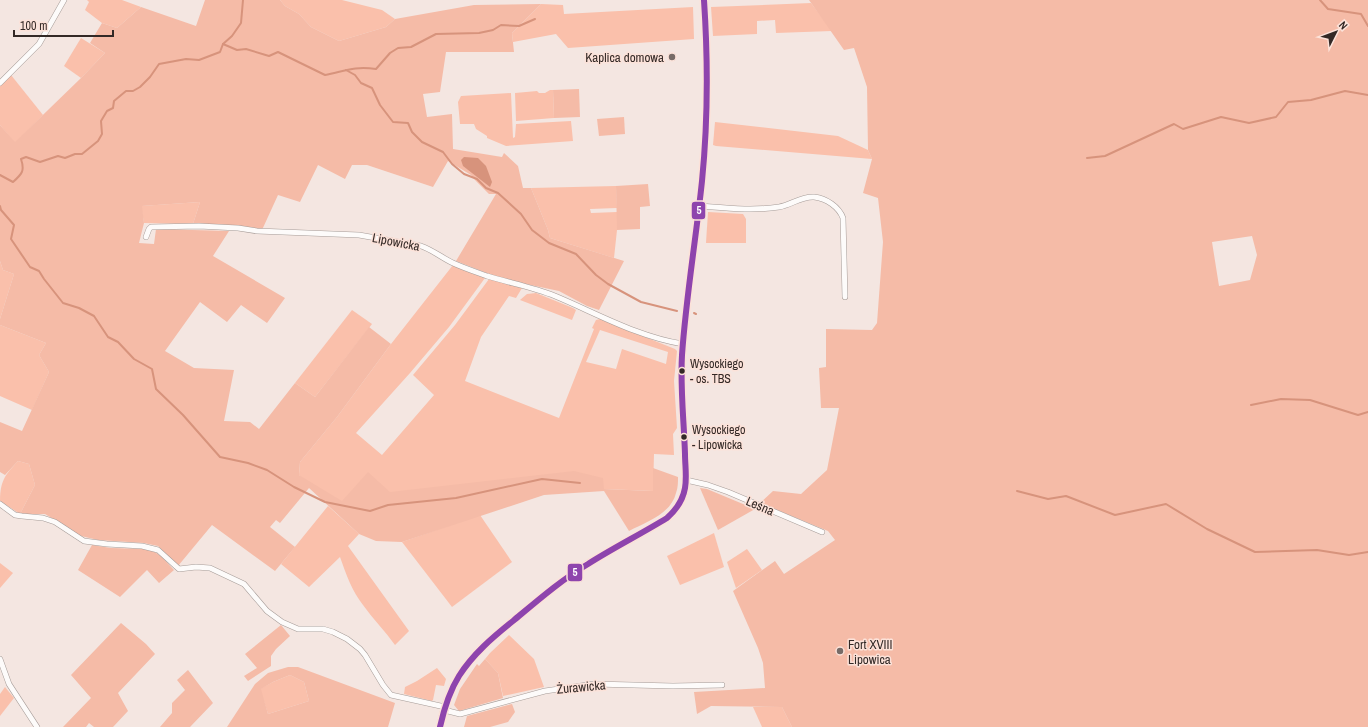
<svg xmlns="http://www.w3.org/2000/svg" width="1368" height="727" viewBox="0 0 1368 727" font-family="'Archivo Narrow',sans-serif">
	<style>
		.green { fill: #fac0ab; fill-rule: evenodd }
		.forest { fill: #f5bba7; fill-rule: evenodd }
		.water { fill: #d7937c }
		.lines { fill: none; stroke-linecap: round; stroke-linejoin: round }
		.stream { stroke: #d7937c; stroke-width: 2 }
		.minor-casing { stroke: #a69c98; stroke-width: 6 }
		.tertiary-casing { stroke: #a69c98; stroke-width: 7 }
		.minor { stroke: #fdfbfa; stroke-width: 5 }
		.tertiary { stroke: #fdfbfa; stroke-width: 6 }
		.bus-1-casing { stroke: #fce2d9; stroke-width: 9 }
		.bus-1 { stroke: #8e44ad; stroke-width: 6 }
		.poi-dot { fill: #776b67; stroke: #fce2d9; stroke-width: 1.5 }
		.bus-dot { fill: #332926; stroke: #fce2d9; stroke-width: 1.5 }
		.labels { text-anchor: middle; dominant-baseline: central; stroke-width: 3; stroke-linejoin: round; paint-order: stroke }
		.bus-label { font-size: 12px; fill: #332926; stroke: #fce2d9; text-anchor: start }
		.poi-label { font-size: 13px; fill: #332926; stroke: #fce2d9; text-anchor: end }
		.street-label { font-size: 13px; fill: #332926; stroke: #fce2d9 }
		.line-badge { stroke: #fce2d9; stroke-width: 1.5 }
		.badge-label { font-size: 11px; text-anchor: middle; font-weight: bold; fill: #fff }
	</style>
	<rect width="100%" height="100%" fill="#f4e6e1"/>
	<g class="green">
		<polygon points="87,0 122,0 141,7 117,28 102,23 85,10 89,2"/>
		<polygon points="280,0 342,0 382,10 395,19 386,27 339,41 311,27 299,14 285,6"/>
		<polygon points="811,3 832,31 776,33 775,20 757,21 757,34 713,36 711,7"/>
		<polygon points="541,4 563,5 564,14 693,7 694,39 568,48 556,34 513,42 512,33"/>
		<polygon points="81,38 105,53 81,78 64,66"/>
		<polygon points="11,75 43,115 15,143 0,125 0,86"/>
		<polygon points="550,90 553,90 554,118 516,121 515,93 537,91 539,93 545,93"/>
		<polygon points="511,93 513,138 515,137 516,124 571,121 573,141 506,146 487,138 487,136 476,129 474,124 460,124 458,102 461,96"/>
		<polygon points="715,122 838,136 868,150 872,159 716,146 713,145"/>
		<polygon points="616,186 617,208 590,209 591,213 617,212 617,230 614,258 550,238 548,230 531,188"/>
		<polygon points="200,202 193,224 144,223 141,206"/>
		<polygon points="708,212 743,214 746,219 746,243 706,243"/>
		<polygon points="0,261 3,270 14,274 0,319"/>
		<path d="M453,265l32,13 -36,49 -39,46 -54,60 26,22 52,-60 -21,-20 42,-50 34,-46 33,9 -6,10 -7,-2 -28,41 -16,44 94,37 35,-89 -2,-1 4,-8 4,-1 75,30 2,2 -3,30 3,47 -4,6 1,21 -20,-1 -1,37 -49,-2 -269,20 -36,-34 1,-13 37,-45 54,-73zM600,330l68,22 -2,12 -44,-15 -6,20 -30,-7z"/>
		<polygon points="536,293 573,308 576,310 572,320 520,300 527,294"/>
		<polygon points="352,310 372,324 315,397 295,383"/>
		<polygon points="0,325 46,343 39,355 49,372 32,410 0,396"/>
		<path d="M18,461l11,3 6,21 -15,29 -20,-13c0,-20 5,-26 18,-40z"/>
		<path d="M328,506l31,28 -11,12 61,85 -14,14c-10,-14 -22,-26 -32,-40 -11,-14 -17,-31 -23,-48l-31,30 -28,-23z"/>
		<polygon points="480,515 512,562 452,607 402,542"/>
		<polygon points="714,533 724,567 680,585 667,556"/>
		<polygon points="747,549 762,570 736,588 727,562"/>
		<polygon points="0,563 13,573 0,588"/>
		<polygon points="509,635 534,659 544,687 503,696 498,673 485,659 490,653"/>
		<polygon points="437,668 446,679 444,686 436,685 433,700 432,701 404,694 405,687 417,681"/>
		<polygon points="290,675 304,682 309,701 268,714 260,689 273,682"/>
		<polygon points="5,687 14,698 0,716 0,694"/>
		<polygon points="753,707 782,707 792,727 762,727"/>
	</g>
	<g class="forest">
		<path d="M205,0h75l5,6 14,8 12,13 28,14 47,-14 9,-8 79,-14 67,-1 -29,29 2,19h-68l-6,40 -17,2 4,23 25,-3 1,35 49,8 2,-4 14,13 5,22h8l17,42 2,8 74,23 -25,49 -12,-4 -28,-15 -38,-8 -32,-9 -33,-13 40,-67h-7l-14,-14 -4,-5 -23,-14 -15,26 -66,-22h-15l-7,14 -27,-14 -18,37 -22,-7 -16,35 -69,-6 7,-22 -58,4 2,17 -5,20 15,1 2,-15 73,2 -16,25 72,42 -18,25 -26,-18 -14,17 -27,-20 -35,49 29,17 40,2 -10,51 26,1 9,7 36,-46 20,14 54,-70 22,17 -54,73 -37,45 -1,13 43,26 26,-29 22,20 184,-21 29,7 1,11 49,2v-23l25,9c0,5 0,11 -2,16 -5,21 -30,29 -47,38l-25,-40 -60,4 -142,47 -26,-1 -17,-7 -50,-46 -29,35 -4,-3 -6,7 25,20 -20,24 -63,-46 -34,41 -20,-20 -14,-3 -46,-3 -17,-4 -36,-22h-25l15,-29 -6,-21 -11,-3 -13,14 -5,-3v-50l22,9 27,-59 -10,-17 7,-12 -46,-18v-6l14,-45 -11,-4 -3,-9v-136l15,17 66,-64 24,-25 -15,-10 12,-20 15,5 24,-21 55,19z"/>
		<path d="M809,0h559v727h-576l-10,-20 -71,-1 -14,8 -3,-22 71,-4 -2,-25 -5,-15 -25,-57 42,-30 9,13 51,-34 -7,-9 -68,-28 13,-12 28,3 26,-24 12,-62h-18l-2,-40 7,-1v-38l46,1 5,-7 6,-81 -5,-44 -15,-5 9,-34 -4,-9 -1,-63 -13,-39 -10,2zM1252,236l5,19 -7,25 -31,6 -7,-44z"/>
		<polygon points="579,89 580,117 554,118 553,90"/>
		<polygon points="624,117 625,134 599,136 597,119"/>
		<polygon points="648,184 650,206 640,207 640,229 617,230 616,186"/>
		<polygon points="700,488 707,489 755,509 718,530"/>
		<polygon points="92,545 111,548 144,549 153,551 161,556 174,570 159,583 147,570 120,597 78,570"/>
		<polygon points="121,623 146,644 155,654 118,693 128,711 113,727 94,727 89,723 86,727 63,727 91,698 71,675"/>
		<polygon points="281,625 290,636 276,649 271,656 271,666 248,681 244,676 257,668 245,654"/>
		<polygon points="485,659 498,673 503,698 459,711 454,705 460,689 477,664 479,666"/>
		<path d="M288,667h10l97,36 -7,24h-161l28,-43 13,-11zM290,675l14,7 5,19 -41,13 -7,-25 12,-7z"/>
		<polygon points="188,670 213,703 190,727 160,727 172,713 172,703 185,690 177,680"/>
		<polygon points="512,704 515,712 508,722 490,727 464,727 467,716"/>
	</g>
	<polygon class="water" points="464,157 478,158 486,166 492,182 490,187 463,166 461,160"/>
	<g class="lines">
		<g class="stream">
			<polyline points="1320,0 1328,9 1361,14 1368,26"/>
			<path d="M223,44l14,6 9,-1 23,7 9,-4 47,23c20,-4 29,-9 51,-6l14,-16 8,-5 13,-1 25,-13 43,-1 14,-3 8,-5 18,1 16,-7"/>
			<polyline points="346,70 355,75 361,83 372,88 380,105 393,122 408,123 412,132 422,142 443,152 452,164 464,174 477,179 486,188 498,193 521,214 532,230 549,243 576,254 596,275 608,284 641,302 677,311"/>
			<polyline points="1087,158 1105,156 1174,124 1183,129 1221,117 1249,123 1276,117 1288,102 1311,100 1345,91 1368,95"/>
			<path d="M0,175l13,7c9,-8 12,-11 8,-23l5,-2 14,5 18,-6 7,2 10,-4h7l16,-13 4,-7 -1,-13 6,-10 6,-3 1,-7 12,-10h7l7,-4 10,-10 9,-13 27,-5 13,1 21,-8 3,-8 9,-8 9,-13 2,-23"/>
			<polyline points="0,206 1,210 14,225 11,239 30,267 39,271 44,279 63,303 79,308 94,316 108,337 118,342 134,359 152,369 156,389 183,415 220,457 248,463 267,470 294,487 325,502 370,511 388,505 456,498 542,479 580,483"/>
			<polyline points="694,313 696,314"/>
			<polyline points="1251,405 1281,399 1310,400 1358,415 1368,412"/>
			<polyline points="1017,491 1048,499 1066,496 1115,515 1166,504 1207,529 1255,552 1317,550 1349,555 1368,552"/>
		</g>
		<g class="minor-casing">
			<g id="minor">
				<polyline points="0,83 39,44 64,0"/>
				<path d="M699,206c27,2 54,5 80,1 12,-2 23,-11 35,-10 12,1 25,10 29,21l2,79"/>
				<path d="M146,237l3,-8 2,-2 48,-1 39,2 19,3 102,4 62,11c12,4 21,12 32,17 11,5 23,9 34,13 23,7 46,11 68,20 41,17 83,41 128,48"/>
				<polyline points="686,480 708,485 728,492 822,532"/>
				<polyline points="0,504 15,515 22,516 43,518 55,522 84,541 107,544 142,546 158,550 179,569 196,567 210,568 244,584 267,611 282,622 298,629 323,629 333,632 347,639 360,649 365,655 383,685 391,695 445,707"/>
				<polyline points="0,659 9,684 37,727"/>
				<polyline points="444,710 460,714 545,691 594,684 673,686 722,685"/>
			</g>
		</g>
		<g class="tertiary-casing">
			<path id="tertiary" d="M440,727c9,-56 43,-81 84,-115 20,-17 41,-34 63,-48 26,-16 54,-29 80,-46 9,-8 16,-17 18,-30 2,-13 0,-26 0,-39 -1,-29 -5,-59 -3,-88 3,-60 14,-120 20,-180 6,-60 6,-121 2,-181"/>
		</g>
		<use href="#minor" class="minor"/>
		<use href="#tertiary" class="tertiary"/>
		<g class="bus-1-casing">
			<path id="bus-1" d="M440,727c4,-18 9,-35 19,-51 14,-22 34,-39 54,-55 24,-20 48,-41 75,-57 25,-16 53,-30 79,-46 9,-8 16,-18 18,-30 2,-11 0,-23 0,-34 -1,-33 -5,-66 -3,-99 4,-58 14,-116 20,-174 6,-60 6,-121 2,-181"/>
		</g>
		<use href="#bus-1" class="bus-1"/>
	</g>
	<g class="poi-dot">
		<circle cx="672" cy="57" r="4"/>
		<circle cx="840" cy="651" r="4"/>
	</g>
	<g class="bus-dot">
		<circle cx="682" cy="371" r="3.5"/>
		<circle cx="684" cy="437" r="3.5"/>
	</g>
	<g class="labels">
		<g class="bus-label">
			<text x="690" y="364">Wysockiego<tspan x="690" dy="15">- os. TBS</tspan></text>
			<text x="692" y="430">Wysockiego<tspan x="692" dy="15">- Lipowicka</tspan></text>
		</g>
		<g class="poi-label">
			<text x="664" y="57">Kaplica domowa</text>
			<text x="848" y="644" text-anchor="start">Fort XVIII<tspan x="848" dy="15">Lipowica</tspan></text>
		</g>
		<g class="street-label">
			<text transform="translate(396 242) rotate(11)">Lipowicka</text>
			<text transform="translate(760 506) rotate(23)">Leśna</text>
			<text transform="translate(581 687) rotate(-5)">Żurawicka</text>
		</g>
	</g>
	<g class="line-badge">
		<rect x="691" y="201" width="15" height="19" rx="4" fill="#8e44ad"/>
		<rect x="567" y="563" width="16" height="19" rx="4" fill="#8e44ad"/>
	</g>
	<g class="badge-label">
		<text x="699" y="214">5</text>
		<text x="575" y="576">5</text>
	</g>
	<g transform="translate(1336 32) rotate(48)" stroke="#fce2d9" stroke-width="3" paint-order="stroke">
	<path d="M0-3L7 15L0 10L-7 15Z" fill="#332926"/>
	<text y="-6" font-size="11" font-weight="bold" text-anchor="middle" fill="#332926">N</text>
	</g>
	<path d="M14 30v6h99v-6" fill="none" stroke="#332926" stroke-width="2"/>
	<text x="20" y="30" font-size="12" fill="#332926" stroke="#fce2d9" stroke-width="3" paint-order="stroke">100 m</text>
</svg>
